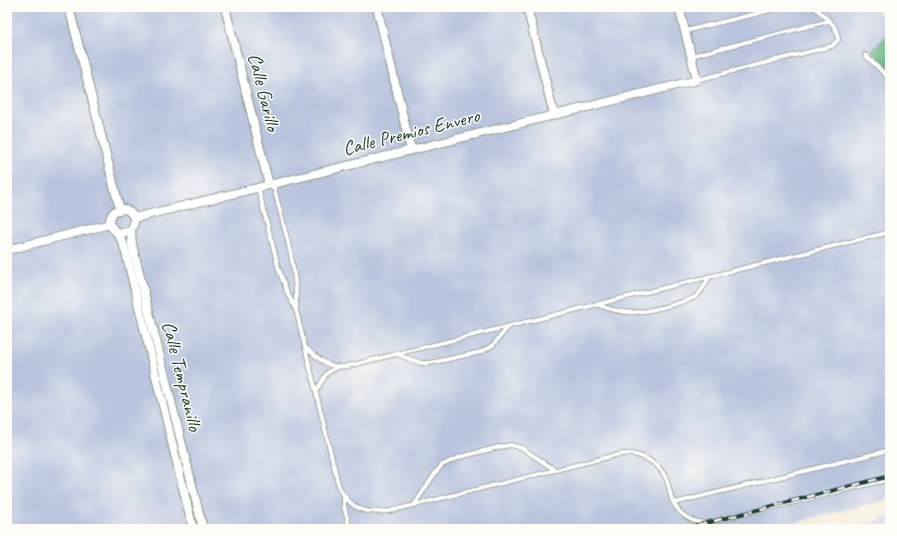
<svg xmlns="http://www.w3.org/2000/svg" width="897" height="536" viewBox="0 0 897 536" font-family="Caveat,sans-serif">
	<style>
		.industrial { fill: #b9c5de }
		.forest { fill: #5fb17e; stroke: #3f7759 }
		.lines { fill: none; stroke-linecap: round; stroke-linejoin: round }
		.service-casing { stroke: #8a9281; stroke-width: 5.5 }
		.minor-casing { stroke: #8a9281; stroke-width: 10 }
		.service { stroke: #fff; stroke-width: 4 }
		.minor { stroke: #fff; stroke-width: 8 }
		.rail-casing { stroke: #1f3d34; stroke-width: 4 }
		.rail { stroke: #fdfcf7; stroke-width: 2.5; stroke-dasharray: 8; stroke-linecap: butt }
		.labels { text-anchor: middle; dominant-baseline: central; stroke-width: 3; stroke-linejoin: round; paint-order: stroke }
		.street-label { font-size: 20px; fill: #1f3d34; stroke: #fdfcf7 }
	</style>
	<rect width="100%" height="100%" fill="#fdfcf7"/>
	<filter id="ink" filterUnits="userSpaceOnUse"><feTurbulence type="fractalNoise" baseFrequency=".025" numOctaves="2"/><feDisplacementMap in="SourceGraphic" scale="8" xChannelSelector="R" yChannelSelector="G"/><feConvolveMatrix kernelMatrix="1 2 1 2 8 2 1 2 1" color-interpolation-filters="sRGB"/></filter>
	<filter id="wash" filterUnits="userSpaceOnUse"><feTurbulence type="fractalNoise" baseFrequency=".012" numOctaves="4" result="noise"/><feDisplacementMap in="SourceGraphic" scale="16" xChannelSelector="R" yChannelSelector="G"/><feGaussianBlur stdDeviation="0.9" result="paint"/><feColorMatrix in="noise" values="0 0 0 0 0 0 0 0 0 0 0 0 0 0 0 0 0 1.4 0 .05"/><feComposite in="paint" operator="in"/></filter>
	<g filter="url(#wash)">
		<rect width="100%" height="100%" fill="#f4e6ce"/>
		<g class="industrial">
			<polygon points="7,7 874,7 890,24 890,499 769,529 7,529"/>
			<polygon points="890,517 890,529 843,529"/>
		</g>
		<polygon class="forest" points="890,32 890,69 872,51"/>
	</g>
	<g filter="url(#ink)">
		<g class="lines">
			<g class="service-casing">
				<g id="service">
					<polyline points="685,31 784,7"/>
					<polyline points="865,55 890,79"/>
					<polyline points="691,56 829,21"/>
					<path d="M697,80l135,-34 6,-6c0,-15 -13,-23 -24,-33"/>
					<path d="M273,184c10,41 25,83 23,126"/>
					<path d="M258,188l21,82 8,22 9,18 43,177c12,23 26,27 51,24l222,-55c6,-1 12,-3 18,-2 14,1 31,11 36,25 3,7 4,14 6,21 7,15 20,23 36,23l182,-44"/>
					<path d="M596,304c31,13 45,9 76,1 7,-3 17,-4 23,-8 7,-5 11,-14 14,-20"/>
					<path d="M305,347c15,13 23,22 43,19l542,-134"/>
					<polyline points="396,354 421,363 430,363 481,352 493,345 509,326"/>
					<polyline points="316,391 327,373 338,367"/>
					<polyline points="344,496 344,506 350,529"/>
					<polyline points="674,503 890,450"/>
					<polyline points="414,505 436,472 442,465 460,457 499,447 511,445 522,448 555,470"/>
				</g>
			</g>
			<g class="minor-casing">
				<g id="minor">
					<polyline points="69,7 120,210"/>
					<polyline points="225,7 269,185"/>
					<polyline points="377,7 411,150"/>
					<polyline points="527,7 554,115"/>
					<circle cx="122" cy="221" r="12"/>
					<polyline points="134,218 697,80 679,7"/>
					<polyline points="131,230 132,244 203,529"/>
					<polyline points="117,233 123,243 126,253 193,529"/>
					<polyline points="7,250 110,224"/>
				</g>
			</g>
			<use href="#service" class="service"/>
			<use href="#minor" class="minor"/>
			<g class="rail-casing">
				<polyline id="rail" points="683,529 890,476"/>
			</g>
			<use href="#rail" class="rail"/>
		</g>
	</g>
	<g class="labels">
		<g class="street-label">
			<text transform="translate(264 92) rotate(76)">Calle Garillo</text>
			<text transform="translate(411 132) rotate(-14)">Calle Premios Envero</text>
			<text transform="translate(182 376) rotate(76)">Calle Tempranillo</text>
		</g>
	</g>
	<rect width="897" height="536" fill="none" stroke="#fdfcf7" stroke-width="24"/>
</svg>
